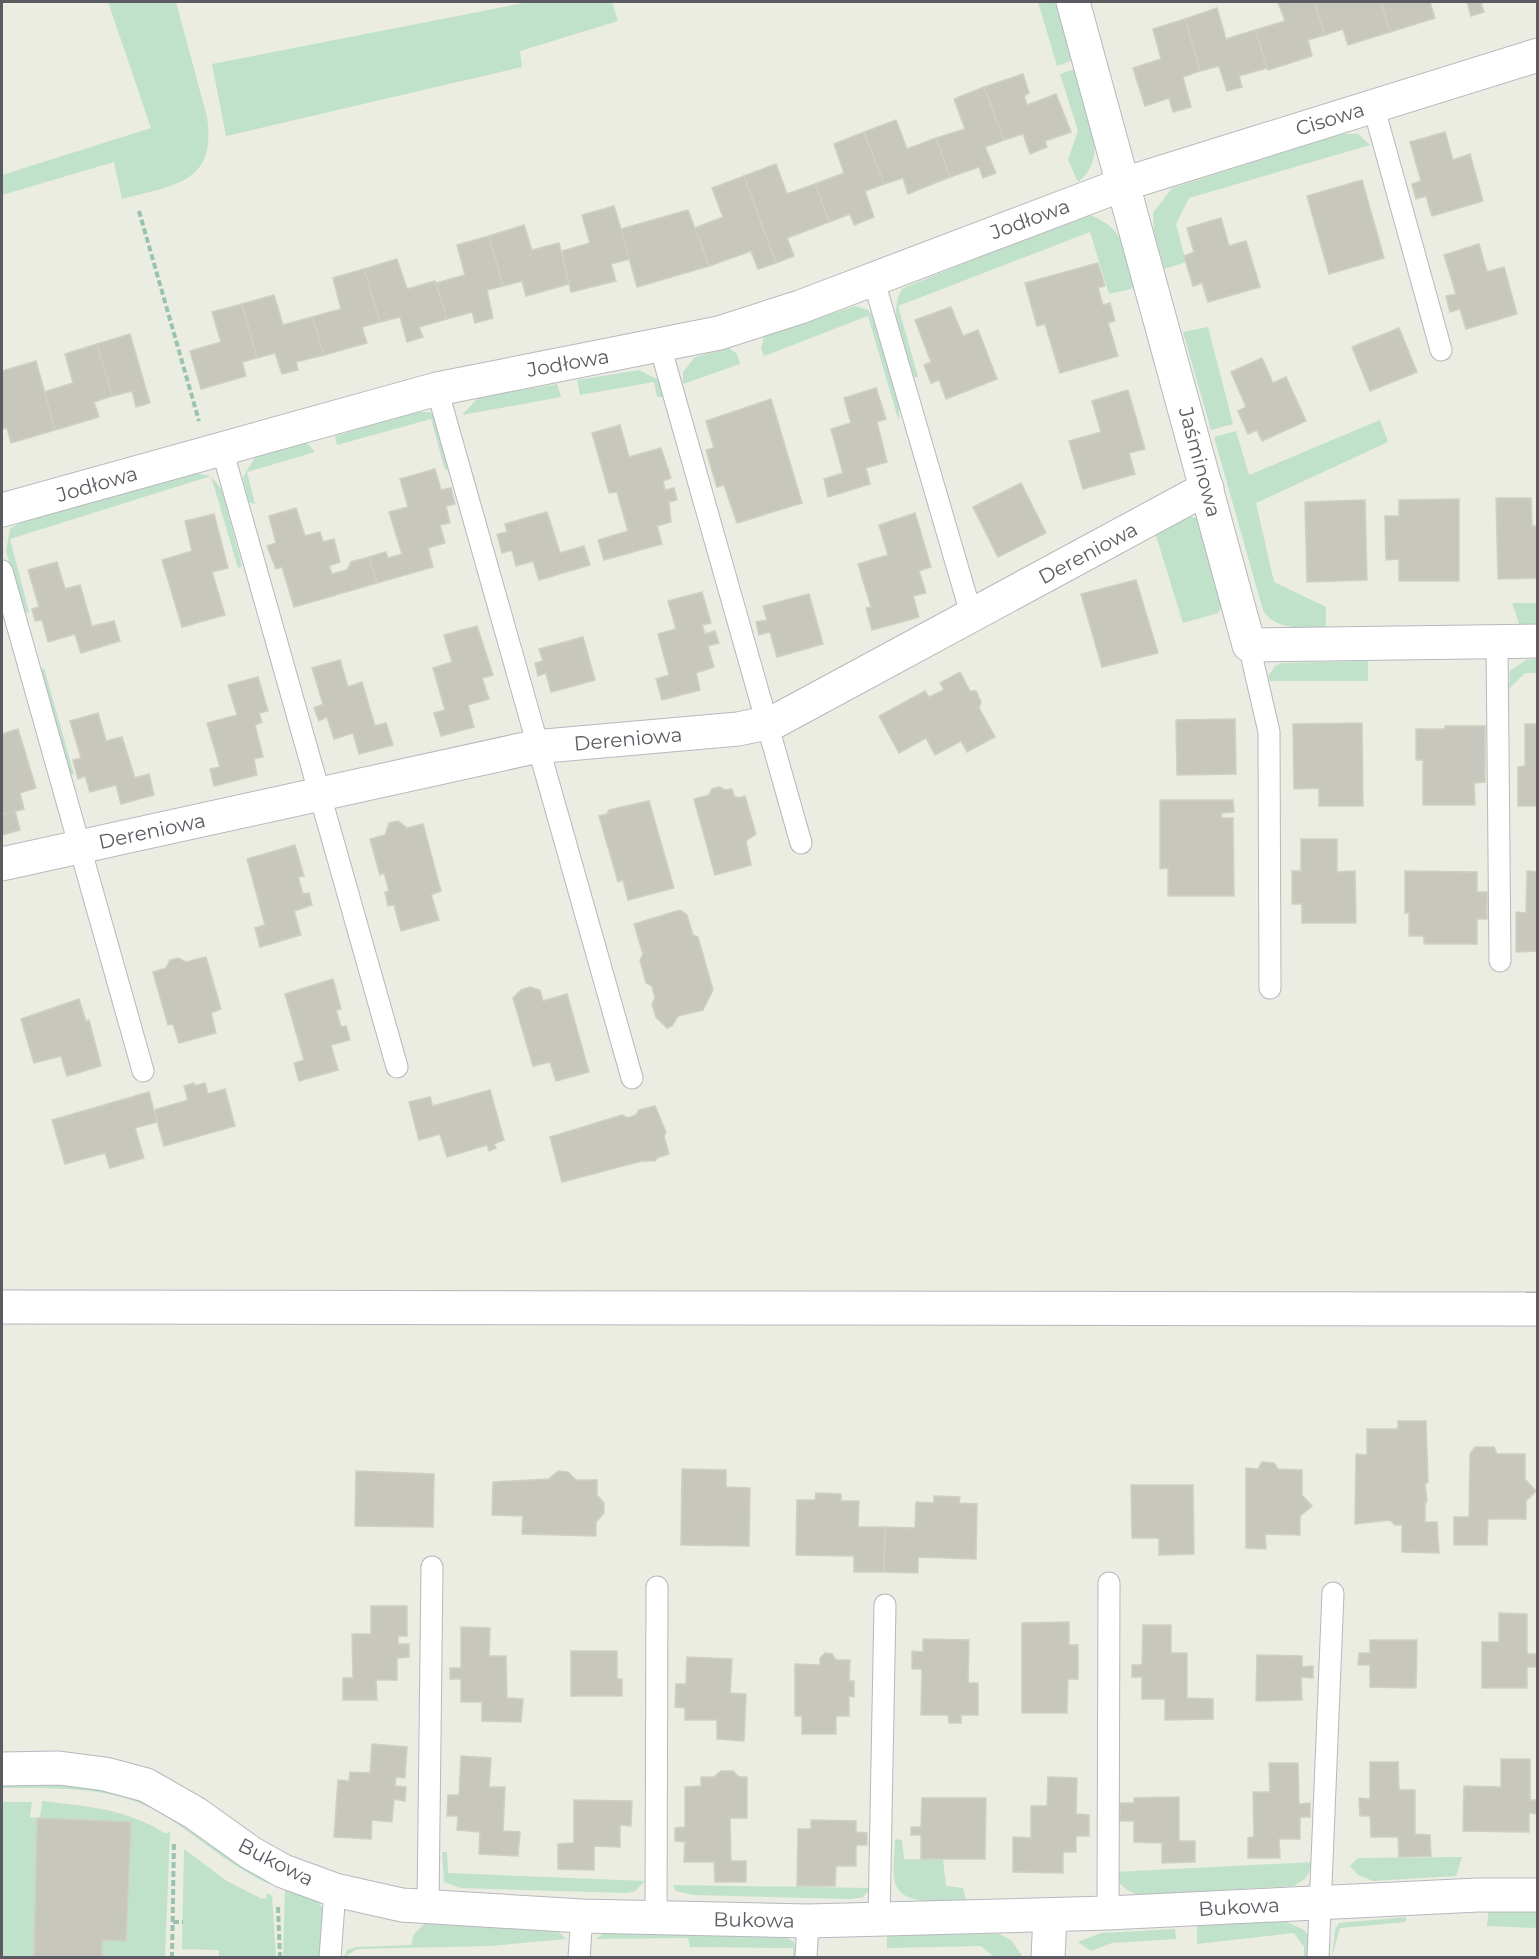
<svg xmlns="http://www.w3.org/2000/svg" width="1539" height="1959" viewBox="0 0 1539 1959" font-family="Montserrat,sans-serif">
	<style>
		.green { fill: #c0e2ca }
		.building { fill: #c7c7be; stroke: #d0d0c1; stroke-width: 1.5 }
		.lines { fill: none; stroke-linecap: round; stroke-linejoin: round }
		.service-casing { stroke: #b7b8be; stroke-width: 23 }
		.minor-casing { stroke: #b7b8be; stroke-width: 35 }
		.secondary-casing { stroke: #b6b6bd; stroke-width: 35 }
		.path { stroke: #9ac2b1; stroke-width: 4; stroke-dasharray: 6 3; stroke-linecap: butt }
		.service { stroke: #fff; stroke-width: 21 }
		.minor { stroke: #fff; stroke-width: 33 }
		.secondary { stroke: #fff; stroke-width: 33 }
		.labels { text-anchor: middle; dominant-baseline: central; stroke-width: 4.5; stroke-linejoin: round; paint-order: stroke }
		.street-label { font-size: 20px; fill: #5a5c62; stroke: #fff }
	</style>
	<rect width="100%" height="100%" fill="#ebece2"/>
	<g class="green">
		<path d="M108,2h68l31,115c10,67 -33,68 -85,82l-8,-37 -112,33v-20l149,-47z"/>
		<polygon points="529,2 612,2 618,21 520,51 522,67 226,136 212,64"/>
		<polygon points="1038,2 1057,2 1073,60 1057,66"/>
		<path d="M1075,69c10,34 38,87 3,113l-10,-22 10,-29 -18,-57z"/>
		<polygon points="1342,134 1358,134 1370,145 1189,198 1176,224 1186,262 1164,269 1154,231 1153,213 1172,188"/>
		<path d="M1090,215c37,14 36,39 45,73l-26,6 -19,-62 -192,74 20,71h-4c-7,-26 -29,-64 -11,-89l174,-70z"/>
		<polygon points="855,306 868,310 872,315 899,404 899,422 868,316 764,356 761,349 764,336"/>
		<polygon points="1208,327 1233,424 1211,430 1183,332"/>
		<polygon points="729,348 737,354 740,364 683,384 683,372 695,357"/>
		<polygon points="639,370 659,380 663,397 657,397 654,382 580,395 577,380"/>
		<polygon points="557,384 561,397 462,415 479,397"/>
		<polygon points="414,412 430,412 434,415 449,469 445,470 431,419 337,445 335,436"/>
		<path d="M1380,420l8,22 -132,61 18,79 52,25v20c-21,1 -51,4 -63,-17l-49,-173 22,-6 13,44z"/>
		<polygon points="305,441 315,452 247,472 255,504 248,502 243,477 256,456"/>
		<polygon points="195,473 211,476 222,490 242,566 238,568 211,476 10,539 29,612 24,613 6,551 10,529 19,523"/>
		<polygon points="1186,516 1196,518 1204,525 1222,607 1218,613 1183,623 1153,526"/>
		<polygon points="1512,603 1537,603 1537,625 1520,626"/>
		<polygon points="1537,659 1537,673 1525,673 1509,689 1510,671 1526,660"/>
		<polygon points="1368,661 1368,681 1270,681 1268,676 1275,666 1282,663"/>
		<polygon points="44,668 74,774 70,775 41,669"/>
		<path d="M2,1782l89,4 59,16 124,80 -5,2c-37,-17 -66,-43 -99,-65 -49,-34 -112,-31 -168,-31z"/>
		<path d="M42,1801c47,6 83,7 124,33l4,-3 -5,126h-63v-17h24l5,-118 -91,-4z"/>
		<polygon points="2,1802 32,1802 30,1817 37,1818 34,1957 2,1958"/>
		<path d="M895,1839l7,1 2,19 39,1 3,26 17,2 3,12c-20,0 -63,8 -71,-17 -3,-13 0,-31 0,-44z"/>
		<polygon points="184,1849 227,1881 262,1899 266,1898 267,1893 272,1896 276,1957 213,1957 219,1956 219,1950 182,1949"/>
		<polygon points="442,1852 447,1852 448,1873 645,1881 635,1891 627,1893 461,1888 444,1882"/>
		<polygon points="1462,1857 1456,1876 1373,1881 1358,1875 1350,1866 1358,1858"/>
		<path d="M1314,1862l-8,16 -12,8 -154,9c-12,-3 -23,-10 -25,-23z"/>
		<polygon points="673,1885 871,1888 863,1897 852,1899 693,1895 676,1891"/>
		<polygon points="285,1887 316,1900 322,1907 322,1957 283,1958"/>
		<polygon points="1524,1907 1537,1912 1537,1928 1487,1926 1489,1908"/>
		<polygon points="1406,1917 1406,1922 1340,1928 1332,1957 1335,1930 1339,1923"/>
		<polygon points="1283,1920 1304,1930 1308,1935 1309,1957 1304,1957 1304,1947 1294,1933 1197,1944 1197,1926"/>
		<polygon points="425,1923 554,1927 566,1939 490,1946 357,1949 343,1958 347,1950 357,1947 411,1945 414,1934"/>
		<polygon points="1175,1929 1176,1939 1112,1943 1091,1951 1078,1942 1101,1933"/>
		<polygon points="606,1931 778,1933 794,1942 797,1957 793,1957 793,1948 690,1947 688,1938 596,1939"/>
		<polygon points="999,1934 1011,1940 1023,1957 994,1957 981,1946 887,1948 887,1935"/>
	</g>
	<g class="building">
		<polygon points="1278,2 1314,2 1325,35 1308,40 1312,56 1268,70 1255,30 1285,21"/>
		<polygon points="1314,2 1381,2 1390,32 1348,45 1343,29 1325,35"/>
		<polygon points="1381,2 1430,2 1435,18 1390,32"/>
		<polygon points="1467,2 1484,2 1481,3 1484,12 1471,16"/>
		<polygon points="1217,8 1226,39 1255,30 1267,68 1239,76 1242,87 1227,91 1219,66 1200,71 1185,19"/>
		<polygon points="1185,19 1200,71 1183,77 1191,107 1173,112 1169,98 1145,106 1133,68 1161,59 1153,29"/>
		<polygon points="1023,74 1029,93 1024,96 1027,105 1056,94 1071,132 1045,141 1047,147 1030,154 1023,134 1004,140 984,87"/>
		<polygon points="984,87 1004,140 985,147 996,173 983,178 979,167 950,177 936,138 965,129 954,99"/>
		<polygon points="896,120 907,149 936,138 950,177 908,194 903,178 884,184 864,132"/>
		<polygon points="864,132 884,184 865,191 874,217 854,225 850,214 829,222 815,184 844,173 834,144"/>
		<polygon points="1445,132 1453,160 1470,154 1483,201 1432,216 1426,196 1416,199 1412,184 1421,181 1410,142"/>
		<polygon points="776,164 787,194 815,184 829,222 787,238 794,256 776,263 744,176"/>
		<polygon points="744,176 776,263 758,269 751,251 709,266 695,228 723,217 712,188"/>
		<polygon points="1362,180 1384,258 1329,274 1307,196"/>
		<polygon points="614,206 630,259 611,264 616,281 571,292 562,251 590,243 582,215"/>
		<polygon points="688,210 709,266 637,287 621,229"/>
		<polygon points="1221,218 1229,246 1246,241 1260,287 1208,302 1202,283 1193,286 1184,256 1194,252 1187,228"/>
		<polygon points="524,225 532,250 559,243 569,284 526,296 522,281 503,286 489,236"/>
		<polygon points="489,236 503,286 487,290 493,318 475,323 472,312 447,319 436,283 465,275 457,245"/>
		<polygon points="1479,244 1487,272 1504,267 1517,314 1466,329 1460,309 1450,312 1446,296 1456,294 1444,255"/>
		<polygon points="397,259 407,289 435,281 447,319 419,327 423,337 407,342 400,317 380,322 364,269"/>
		<polygon points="1098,263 1105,286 1098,288 1103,305 1110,303 1115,321 1108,323 1118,356 1060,373 1045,324 1037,326 1025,283"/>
		<polygon points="364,269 380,322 362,327 367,343 324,355 312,317 341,309 333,278"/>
		<polygon points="274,295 283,325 312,317 324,355 296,362 298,370 282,374 275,353 257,358 242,304"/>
		<polygon points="242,304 257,358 242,362 246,376 201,389 190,351 221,342 212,312"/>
		<polygon points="951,307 963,336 978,330 997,379 946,399 939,380 931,383 924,365 931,362 915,320"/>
		<polygon points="1399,328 1417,372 1370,391 1352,347"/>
		<polygon points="130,334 150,403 136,407 132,391 112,396 97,344"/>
		<polygon points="97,344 112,396 94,402 99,417 55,430 44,392 73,383 65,354"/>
		<polygon points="1262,358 1273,383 1286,377 1306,421 1262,441 1257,430 1248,434 1238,411 1246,407 1231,372"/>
		<polygon points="36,361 55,430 11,443 7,428 2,429 2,371"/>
		<polygon points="876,388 886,419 877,422 887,462 866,468 870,484 828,497 824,479 843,473 831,429 851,423 844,398"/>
		<polygon points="1128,390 1145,449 1129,453 1135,474 1083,489 1069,441 1101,432 1092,401"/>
		<polygon points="771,399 802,503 737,523 724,485 717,487 706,450 714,448 706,421"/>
		<polygon points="620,425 629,457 661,448 671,478 663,481 665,490 674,488 677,500 669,502 671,522 657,526 662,544 604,560 598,540 628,531 617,492 609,493 592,433"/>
		<polygon points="435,469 441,490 451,488 455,504 446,506 450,523 440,525 445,543 428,548 433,567 377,583 369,557 386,552 388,558 402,554 389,512 408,507 400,479"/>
		<polygon points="1021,483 1046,533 998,557 973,507"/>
		<polygon points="1496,498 1531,498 1532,526 1538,526 1538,578 1498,579"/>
		<polygon points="1459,499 1459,581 1399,581 1399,559 1386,560 1385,516 1399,516 1399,500"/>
		<polygon points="1365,500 1367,580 1307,582 1305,502"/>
		<polygon points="296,508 305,536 320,532 323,542 334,539 340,562 329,566 332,574 347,570 351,562 369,557 377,583 294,607 282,567 276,569 267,546 276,543 269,516"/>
		<polygon points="547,512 560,553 584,546 590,565 539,580 533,561 516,566 512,550 502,553 497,534 507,532 505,524"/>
		<polygon points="915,513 931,567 919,571 926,593 913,596 919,617 872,630 866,608 871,607 858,564 888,555 879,525"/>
		<polygon points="214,514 228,568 212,572 225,615 182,627 162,560 192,551 185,521"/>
		<polygon points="57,562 65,589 80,585 92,626 114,621 120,641 81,653 75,634 48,642 42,620 35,621 32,609 39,607 28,570"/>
		<polygon points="1136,580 1158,653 1102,667 1081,594"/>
		<polygon points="702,592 711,623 702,625 705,634 715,631 719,643 708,646 714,667 696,673 700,690 662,700 656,679 669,675 658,634 676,629 668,601"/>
		<polygon points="809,594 823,644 777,657 770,632 759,635 756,622 767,620 763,606"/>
		<polygon points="477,626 493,675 482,678 489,699 468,705 474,727 441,736 434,713 445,710 433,668 452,662 444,635"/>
		<polygon points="583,637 595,680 551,692 546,673 538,676 535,663 543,661 539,649"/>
		<polygon points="340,660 348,687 362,682 375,726 386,723 393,745 359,754 353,733 334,739 327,717 319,721 314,708 323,704 312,668"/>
		<polygon points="960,672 970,691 976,691 981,702 979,708 995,737 967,752 961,741 935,755 926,738 899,753 879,716 925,691 929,697 944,690 940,683"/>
		<polygon points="258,677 268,711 259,713 262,722 255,725 263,757 254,759 257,775 214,786 210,769 220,767 207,723 237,715 228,685"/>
		<polygon points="98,713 106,741 122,737 135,778 149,774 154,795 121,804 116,785 90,792 85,776 78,779 73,760 81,758 70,721"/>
		<polygon points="1235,719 1236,774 1177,775 1176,720"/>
		<polygon points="1362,723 1363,806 1319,806 1319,788 1294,789 1293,724"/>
		<polygon points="1525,724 1538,724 1538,806 1518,806 1518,767 1525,766"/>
		<polygon points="1445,726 1485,726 1485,782 1474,783 1475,805 1423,805 1423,760 1416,760 1416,729 1445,729"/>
		<polygon points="18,729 36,788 20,793 24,809 2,815 2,734"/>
		<polygon points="719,787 725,790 732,789 734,796 738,798 745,796 756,834 746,841 751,865 715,875 694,799 709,795 712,789"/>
		<polygon points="1160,800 1233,800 1234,812 1221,813 1222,818 1233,818 1234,896 1168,896 1168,868 1160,869"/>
		<polygon points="649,801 674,888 628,900 623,880 618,882 599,816 607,814 609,810"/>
		<polygon points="15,811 20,830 2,835 2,815"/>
		<polygon points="398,821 407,828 423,824 441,891 431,895 439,920 401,931 394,905 388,906 385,892 389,891 384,873 380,875 370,839 385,835 389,823"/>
		<polygon points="1301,839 1337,839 1337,872 1355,871 1356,923 1302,923 1302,904 1292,904 1292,871 1301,871"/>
		<polygon points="295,845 304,876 298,877 303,894 309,893 312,905 294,911 301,935 260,947 255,928 265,925 247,859"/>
		<polygon points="1405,871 1477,872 1477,892 1487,892 1487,919 1477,919 1477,944 1424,944 1424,936 1409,936 1409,913 1405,913"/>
		<polygon points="1527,871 1538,872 1538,951 1516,952 1516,912 1526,913"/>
		<polygon points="680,910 687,915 693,935 698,937 713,990 703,1010 678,1016 672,1026 667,1028 656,1017 652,1004 655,998 652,986 646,983 640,960 643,954 634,924"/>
		<polygon points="206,957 221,1009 211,1013 216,1033 179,1043 173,1024 168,1025 153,972 166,968 170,960 178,958 186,962"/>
		<polygon points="333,979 341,1009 336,1010 341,1027 346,1026 350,1040 331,1045 338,1070 299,1081 294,1063 304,1060 285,994"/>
		<polygon points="530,987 540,990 543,1001 567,994 589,1072 556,1081 550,1062 533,1066 513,998 521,990"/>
		<polygon points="79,999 86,1021 89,1020 101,1066 67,1076 61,1056 34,1063 21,1019"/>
		<polygon points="194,1083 195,1086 205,1083 208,1094 225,1089 235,1126 164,1146 154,1110 188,1100 184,1086"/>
		<polygon points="490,1090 504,1140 494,1144 496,1148 489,1151 487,1145 447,1157 440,1134 419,1140 409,1102 430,1097 433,1106"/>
		<polygon points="149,1092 157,1122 135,1128 144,1158 110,1168 105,1153 65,1164 52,1120"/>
		<polygon points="655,1106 666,1132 664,1136 669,1154 657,1158 655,1161 642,1161 562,1182 550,1137 622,1115 628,1118 636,1115 639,1110"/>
		<polygon points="1398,1421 1426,1421 1428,1482 1425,1484 1427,1501 1425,1504 1425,1522 1437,1522 1439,1553 1402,1552 1402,1525 1395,1525 1390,1520 1355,1524 1356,1454 1367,1455 1367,1429 1398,1429"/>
		<polygon points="1475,1447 1494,1447 1497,1454 1525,1454 1525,1479 1536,1491 1526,1501 1526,1519 1488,1519 1487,1545 1454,1545 1454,1517 1469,1517 1470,1454"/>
		<polygon points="1262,1462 1274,1463 1278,1469 1302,1470 1302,1495 1312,1506 1300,1516 1300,1535 1265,1534 1266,1549 1246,1548 1246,1468 1258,1469"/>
		<polygon points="682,1469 726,1470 726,1487 750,1488 749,1546 681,1545"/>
		<polygon points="356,1471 434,1474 433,1527 355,1526"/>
		<polygon points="558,1471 568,1472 576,1480 597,1480 597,1495 604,1503 604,1513 596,1522 596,1536 522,1534 523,1516 492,1515 493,1482 549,1479"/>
		<polygon points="1131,1485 1193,1485 1194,1554 1159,1555 1159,1538 1132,1538"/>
		<polygon points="816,1493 841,1494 841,1501 859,1501 858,1527 885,1527 884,1572 854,1572 854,1556 796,1555 797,1500 815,1500"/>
		<polygon points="934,1496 960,1497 959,1503 977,1504 976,1559 918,1557 918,1573 884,1572 885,1527 915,1528 916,1502 934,1503"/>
		<polygon points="371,1606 407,1606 407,1636 398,1636 398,1644 409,1644 409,1657 397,1658 397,1680 376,1680 377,1700 343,1700 343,1678 353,1678 352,1634 371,1634"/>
		<polygon points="1499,1613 1527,1614 1527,1654 1538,1654 1538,1667 1527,1667 1527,1688 1482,1688 1482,1642 1499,1642"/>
		<polygon points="1069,1622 1069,1645 1078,1645 1078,1679 1068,1679 1067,1713 1022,1713 1022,1623"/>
		<polygon points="1143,1625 1171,1625 1171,1653 1187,1653 1187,1698 1213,1699 1213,1719 1165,1720 1165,1699 1142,1699 1142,1677 1132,1677 1132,1665 1142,1665"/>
		<polygon points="461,1627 490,1628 489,1656 506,1656 507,1698 523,1699 521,1722 482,1721 482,1702 461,1702 461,1679 450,1679 450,1668 461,1668"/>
		<polygon points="923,1639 969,1640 968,1683 978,1683 978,1715 961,1715 961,1723 949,1723 948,1715 921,1715 922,1669 912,1669 912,1651 923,1652"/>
		<polygon points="1370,1640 1417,1640 1416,1688 1370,1687 1370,1665 1358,1665 1359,1653 1370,1653"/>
		<polygon points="571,1651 617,1651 617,1679 622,1679 622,1696 571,1696"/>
		<polygon points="825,1653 832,1654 836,1660 850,1660 849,1681 854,1681 854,1697 849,1696 849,1716 836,1716 836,1734 802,1734 802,1716 795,1716 795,1664 820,1665 820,1658"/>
		<polygon points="1257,1655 1302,1656 1302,1667 1313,1666 1313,1678 1301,1677 1302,1700 1256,1701"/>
		<polygon points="687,1657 732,1659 730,1693 746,1694 744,1741 717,1739 717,1720 685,1720 685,1708 675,1707 676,1684 686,1684"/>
		<polygon points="372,1744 407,1747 405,1778 396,1777 395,1786 406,1787 405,1801 394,1799 392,1822 372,1820 371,1839 334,1837 338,1780 349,1781 350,1772 370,1773"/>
		<polygon points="461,1756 491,1758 489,1787 505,1787 503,1831 520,1832 518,1856 479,1854 480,1832 457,1830 458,1816 447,1816 448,1795 459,1795"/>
		<polygon points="1501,1759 1530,1759 1530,1800 1538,1800 1538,1814 1529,1813 1529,1832 1463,1831 1464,1786 1501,1787"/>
		<polygon points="1370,1762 1398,1762 1399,1790 1415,1790 1415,1834 1430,1835 1431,1856 1399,1857 1398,1837 1371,1837 1370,1816 1360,1816 1359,1798 1370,1799"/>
		<polygon points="1269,1763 1298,1763 1299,1804 1310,1803 1310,1817 1300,1817 1300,1839 1279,1839 1280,1858 1248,1858 1248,1838 1254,1837 1253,1792 1270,1792"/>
		<polygon points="721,1771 733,1771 739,1777 747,1777 747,1818 730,1818 731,1861 746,1861 746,1882 715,1882 714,1862 684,1862 685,1842 675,1841 675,1828 685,1827 685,1787 701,1786 701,1777 714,1777"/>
		<polygon points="1048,1777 1077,1778 1076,1814 1089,1815 1089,1836 1076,1836 1076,1852 1063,1852 1063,1873 1013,1872 1013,1837 1031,1838 1031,1806 1047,1806"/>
		<polygon points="1179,1797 1179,1841 1195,1841 1195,1862 1162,1863 1162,1843 1134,1842 1134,1821 1120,1821 1120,1803 1134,1803 1134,1798"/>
		<polygon points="922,1798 986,1798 985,1859 921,1859 921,1835 911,1835 911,1827 921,1827"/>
		<polygon points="574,1800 632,1801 631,1826 620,1825 620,1847 594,1846 594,1870 558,1869 558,1844 574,1843"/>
		<polygon points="37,1818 131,1822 126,1941 102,1940 102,1958 34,1958"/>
		<polygon points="811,1820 856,1821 856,1832 867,1833 867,1845 856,1845 856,1866 836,1866 835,1886 797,1886 798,1829 811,1829"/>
	</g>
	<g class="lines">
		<g class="service-casing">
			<g id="service">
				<polyline points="1373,105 1441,350"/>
				<polyline points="873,278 972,617"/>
				<polyline points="660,346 801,843"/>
				<polyline points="437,389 632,1078"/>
				<polyline points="222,449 397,1067"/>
				<polyline points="2,571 143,1071"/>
				<polyline points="1497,642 1500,961"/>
				<polyline points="1249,645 1269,732 1270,988"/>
				<polyline points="428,1906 432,1567"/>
				<polyline points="1108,1913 1109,1583"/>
				<polyline points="656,1919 657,1587"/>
				<polyline points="879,1920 885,1605"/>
				<polyline points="330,1958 335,1890"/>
				<polyline points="579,1958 582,1916"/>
				<polyline points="806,1958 808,1921"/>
				<polyline points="1318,1958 1333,1593"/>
			</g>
		</g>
		<g class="minor-casing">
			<g id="minor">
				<polyline points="1073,2 1249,645 1538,641"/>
				<polyline points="2,510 437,389 719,333 800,307 1124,184 1538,55"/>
				<polyline points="2,864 534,747 738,729 776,721 1207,488"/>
				<polyline points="2,1769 59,1768 105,1774 146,1785 195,1813 251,1853 283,1871 335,1890 402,1905 582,1916 808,1921 1108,1913 1478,1895 1538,1895"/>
				<polyline points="1048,1958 1050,1915"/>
			</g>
		</g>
		<g class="secondary-casing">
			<polyline id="secondary" points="2,1307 1538,1309"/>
		</g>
		<g class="path">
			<polyline points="139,211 199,421"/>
			<polyline points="278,1907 280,1958"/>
			<polyline points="173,1922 183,1922"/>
			<polyline points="172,1958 174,1841"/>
		</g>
		<use href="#service" class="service"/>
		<use href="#minor" class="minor"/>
		<use href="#secondary" class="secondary"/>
	</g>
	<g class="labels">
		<g class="street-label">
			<text transform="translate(1330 119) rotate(-17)">Cisowa</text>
			<text transform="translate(1030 219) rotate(-20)">Jodłowa</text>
			<text transform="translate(568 363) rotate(-10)">Jodłowa</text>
			<text transform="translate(1200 462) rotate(75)">Jaśminowa</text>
			<text transform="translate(97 484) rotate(-16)">Jodłowa</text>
			<text transform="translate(1088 553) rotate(-28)">Dereniowa</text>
			<text transform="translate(628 739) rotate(-5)">Dereniowa</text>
			<text transform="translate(152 831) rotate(-12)">Dereniowa</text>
			<text transform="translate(276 1862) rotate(27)">Bukowa</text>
			<text transform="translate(1239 1907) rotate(-3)">Bukowa</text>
			<text transform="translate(754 1920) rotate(1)">Bukowa</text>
		</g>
	</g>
	<rect width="1539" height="1959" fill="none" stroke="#5a5c62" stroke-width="6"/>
</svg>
